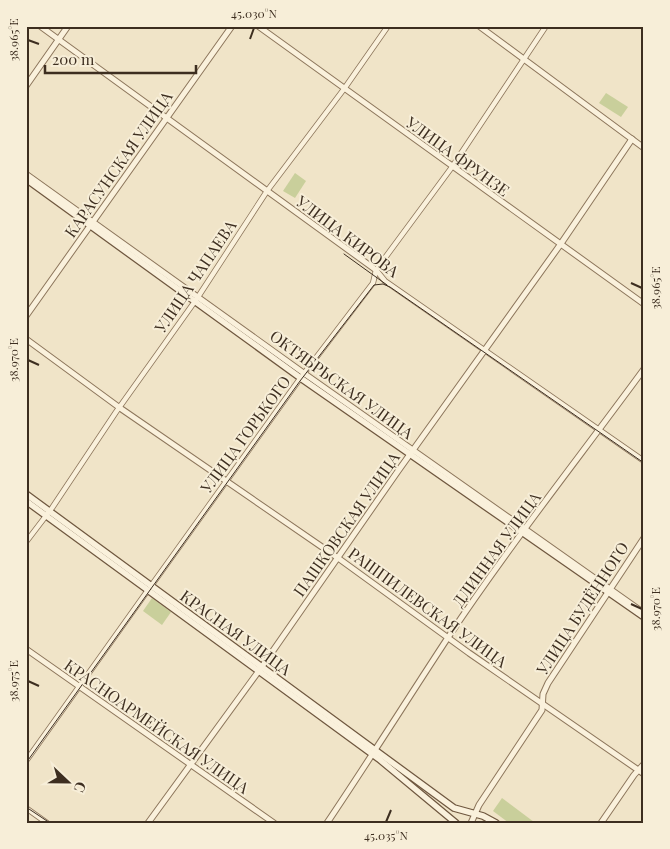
<svg xmlns="http://www.w3.org/2000/svg" width="670" height="849" viewBox="0 0 670 849" font-family="'Playfair Display',serif">
	<style>
		.green { fill: #c9cf9b }
		.lines { fill: none; stroke-linecap: round; stroke-linejoin: round }
		.minor-casing { stroke: #8d765c; stroke-width: 6 }
		.tertiary-casing { stroke: #8d765c; stroke-width: 7 }
		.secondary-casing { stroke: #6f573f; stroke-width: 8 }
		.minor { stroke: #faf1dc; stroke-width: 4.5 }
		.tertiary { stroke: #faf1dc; stroke-width: 5 }
		.secondary { stroke: #faf1dc; stroke-width: 5.5 }
		.tram { stroke: #3d2e20; stroke-width: 1 }
		.ticks { fill: none; stroke: #3d2e20; stroke-width: 2 }
		.labels { text-anchor: middle; dominant-baseline: central; stroke-width: 4; stroke-linejoin: round; paint-order: stroke }
		.street-label { font-size: 16px; fill: #3d2e20; stroke: #f7eed8 }
		.neatline { fill: none; stroke: #3d2e20; stroke-width: 2 }
		.ticks-label { font-size: 12px; text-anchor: middle; fill: #3d2e20 }
	</style>
	<rect width="100%" height="100%" fill="#f0e4c8"/>
	<g class="green">
		<polygon points="606,93 628,107 621,117 599,103"/>
		<polygon points="295,173 306,181 295,198 283,191"/>
		<polygon points="152,598 171,612 162,625 143,611"/>
		<polygon points="502,798 534,822 534,823 509,823 493,811"/>
	</g>
	<g class="lines">
		<g class="minor-casing">
			<g id="minor">
				<polyline points="376,270 385,281 644,461"/>
				<polyline points="26,542 52,508 116,412 198,297 267,191 344,89 388,26"/>
				<polyline points="151,586 299,380 373,283 376,270 452,167 546,26"/>
				<polyline points="26,761 148,590"/>
				<polyline points="26,808 47,823"/>
			</g>
		</g>
		<g class="tertiary-casing">
			<g id="tertiary">
				<polyline points="40,26 376,270"/>
				<polyline points="258,26 644,304"/>
				<polyline points="479,26 644,148"/>
				<polyline points="26,86 68,26"/>
				<polyline points="26,174 305,374 644,613"/>
				<polyline points="26,316 232,26"/>
				<polyline points="26,339 120,408 338,558 469,653 644,774"/>
				<polyline points="26,649 274,823"/>
				<polyline points="148,823 261,668 398,471 560,245 632,139"/>
				<path d="M327,823c41,-61 80,-123 120,-184 62,-93 131,-180 197,-270"/>
				<polyline points="471,823 479,805 542,710 543,694 548,683 644,538"/>
				<polyline points="601,823 634,775 644,764"/>
			</g>
		</g>
		<g class="secondary-casing">
			<g id="secondary">
				<polyline points="26,179 302,379 644,617"/>
				<polyline points="26,494 454,808 483,816 496,823"/>
				<polyline points="26,501 379,759 456,823"/>
			</g>
		</g>
		<use href="#minor" class="minor"/>
		<use href="#tertiary" class="tertiary"/>
		<use href="#secondary" class="secondary"/>
		<g class="tram">
			<polyline points="344,254 387,285"/>
			<polyline points="26,763 300,381 374,285 383,284 390,287 644,463"/>
			<polyline points="26,807 50,823"/>
		</g>
	</g>
	<path class="ticks" d="M250,39l4,-11M28,40l11,4M631,283l11,5M28,360l11,5M631,604l11,5M28,681l11,5M386,822l5,-12"/>
	<g class="labels">
		<g class="street-label">
			<text transform="translate(458 156) rotate(36)">УЛИЦА ФРУНЗЕ</text>
			<text transform="translate(118 164) rotate(-55)">КАРАСУНСКАЯ УЛИЦА</text>
			<text transform="translate(348 236) rotate(37)">УЛИЦА КИРОВА</text>
			<text transform="translate(195 276) rotate(-56)">УЛИЦА ЧАПАЕВА</text>
			<text transform="translate(342 384) rotate(36)">ОКТЯБРЬСКАЯ УЛИЦА</text>
			<text transform="translate(245 434) rotate(-54)">УЛИЦА ГОРЬКОГО</text>
			<text transform="translate(346 524) rotate(-55)">ПАШКОВСКАЯ УЛИЦА</text>
			<text transform="translate(496 549) rotate(-54)">ДЛИННАЯ УЛИЦА</text>
			<text transform="translate(428 607) rotate(36)">РАШПИЛЕВСКАЯ УЛИЦА</text>
			<text transform="translate(582 608) rotate(-57)">УЛИЦА БУДЁННОГО</text>
			<text transform="translate(236 632) rotate(36)">КРАСНАЯ УЛИЦА</text>
			<text transform="translate(157 726) rotate(35)">КРАСНОАРМЕЙСКАЯ УЛИЦА</text>
		</g>
	</g>
	<rect width="670" height="849" fill="none" stroke="#f7eed8" stroke-width="55"/>
	<g transform="translate(68 782) rotate(112)" stroke="#f7eed8" stroke-width="4" paint-order="stroke">
	<path d="M0-4L9 19L0 12L-9 19Z" fill="#3d2e20"/>
	<text y="-8" font-size="14" font-weight="bold" text-anchor="middle" fill="#3d2e20">С</text>
	</g>
	<path d="M45 65v8h151v-8" fill="none" stroke="#3d2e20" stroke-width="2.5"/>
	<text x="52" y="65" font-size="15" fill="#3d2e20" stroke="#f7eed8" stroke-width="4" paint-order="stroke">200 m</text>
	<rect x="28" y="28" width="614" height="794" class="neatline"/>
	<g class="ticks-label">
		<text x="254" y="18">45.030°N</text>
		<text transform="translate(14 40) rotate(-90)" y="4">38.965°E</text>
		<text transform="translate(656 288) rotate(-90)" y="4">38.965°E</text>
		<text transform="translate(14 360) rotate(-90)" y="4">38.970°E</text>
		<text transform="translate(656 609) rotate(-90)" y="4">38.970°E</text>
		<text transform="translate(14 681) rotate(-90)" y="4">38.975°E</text>
		<text x="386" y="840">45.035°N</text>
	</g>
</svg>
